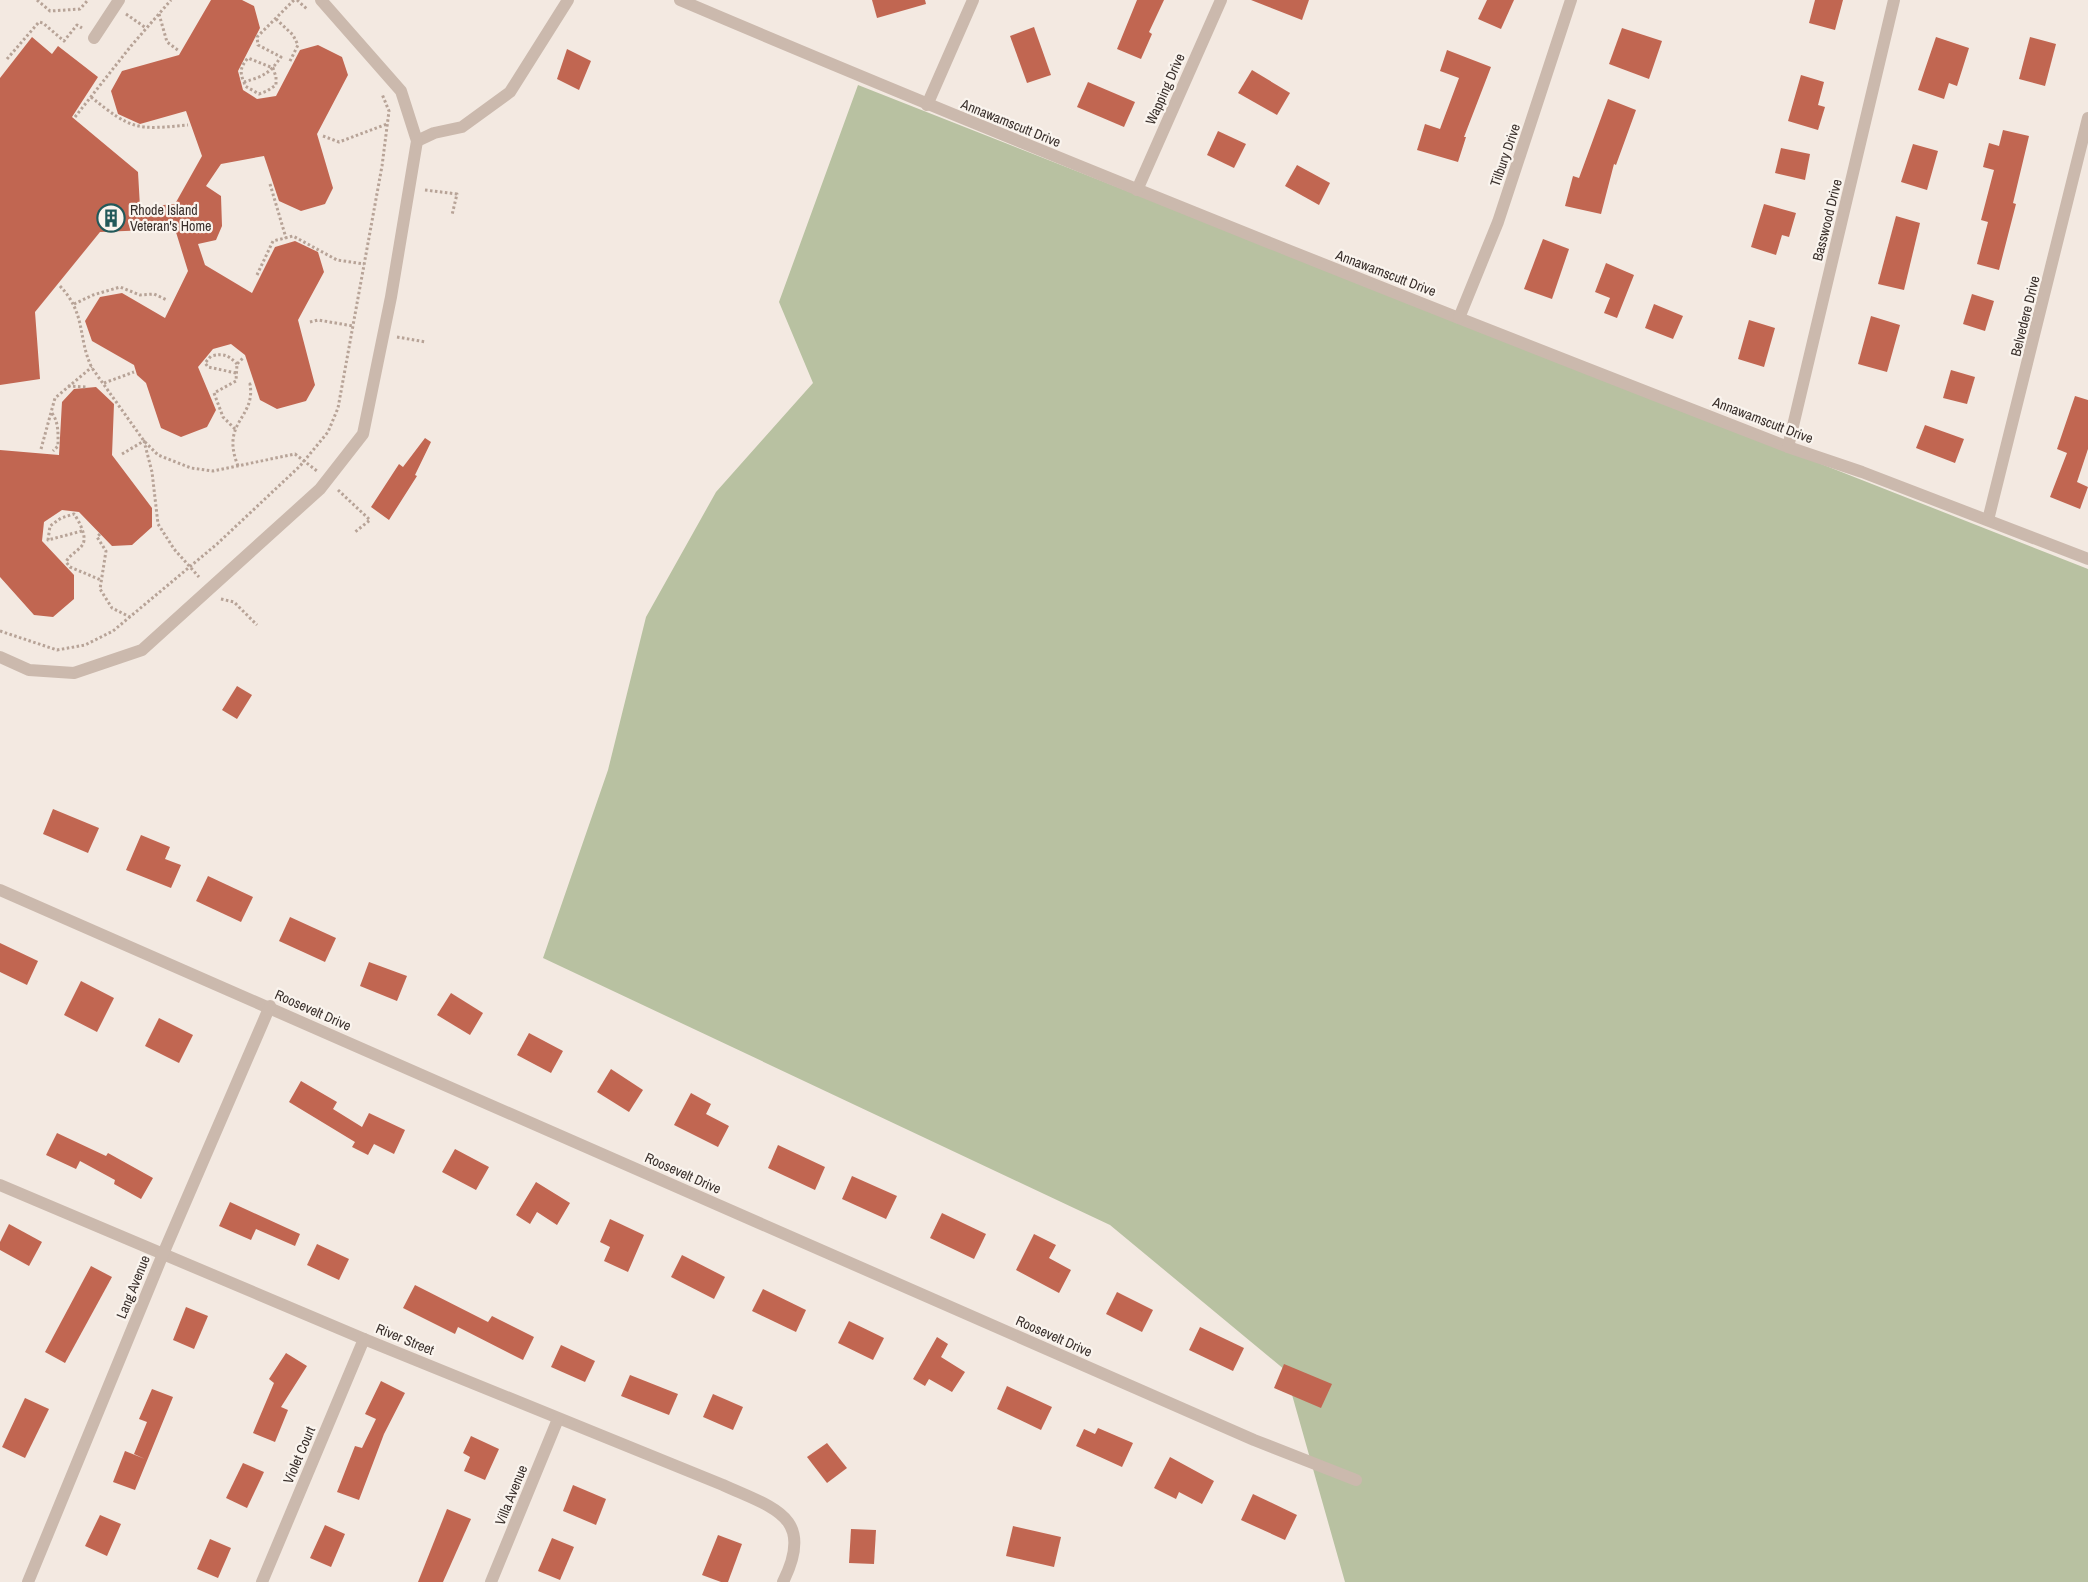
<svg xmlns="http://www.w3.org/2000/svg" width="2088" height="1582" viewBox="0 0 2088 1582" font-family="'Archivo Narrow',sans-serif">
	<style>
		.green { fill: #b8c1a1 }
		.building { fill: #c16651 }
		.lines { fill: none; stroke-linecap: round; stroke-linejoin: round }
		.path { stroke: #b7a397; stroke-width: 3; stroke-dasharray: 2.5 2.5; stroke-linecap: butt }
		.minor { stroke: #cbb9ad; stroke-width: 12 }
		.labels { text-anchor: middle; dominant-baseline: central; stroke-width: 4.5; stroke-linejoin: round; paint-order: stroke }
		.street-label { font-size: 14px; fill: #392f2b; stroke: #faf4ee }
		.poi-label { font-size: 14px; fill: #392f2b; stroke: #faf4ee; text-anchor: start }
	</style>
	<rect width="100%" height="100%" fill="#f3e9e1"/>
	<polygon class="green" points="858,85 2088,569 2088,1582 1345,1582 1285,1370 1110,1225 543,958 608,770 646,617 716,492 813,383 779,302"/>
	<g class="building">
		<polygon points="211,0 242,0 254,6 260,28 238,71 243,90 257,99 276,96 300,50 318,45 342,57 348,75 317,134 333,188 325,204 301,211 279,201 264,156 221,164 206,186 221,196 222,226 216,240 198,244 205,265 252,293 275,247 295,241 318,252 324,272 298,320 315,385 306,401 277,409 260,400 245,355 231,344 213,349 198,367 216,410 207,427 181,437 161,428 146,383 137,375 134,365 92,341 85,321 100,297 122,293 165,318 188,271 175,229 100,232 35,312 40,379 0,385 0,78 32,37 52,54 58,46 98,77 72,117 138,172 140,207 175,204 202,156 186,111 140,124 118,114 111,91 122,71 179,55"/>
		<polygon points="872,0 925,0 926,4 877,18"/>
		<polygon points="1137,0 1164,0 1149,32 1152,34 1141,59 1117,49"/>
		<polygon points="1251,0 1309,0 1302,20"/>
		<polygon points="1487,0 1514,0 1501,29 1478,19"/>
		<polygon points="1815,0 1843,0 1835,30 1809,23"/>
		<polygon points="1034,27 1051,75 1027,83 1010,36"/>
		<polygon points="1622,28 1662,41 1649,79 1609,64"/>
		<polygon points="1936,37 1969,48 1957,86 1949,83 1944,99 1918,90"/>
		<polygon points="2030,37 2056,44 2045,86 2019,79"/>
		<polygon points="567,49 591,61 579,90 557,79"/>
		<polygon points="1447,50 1491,67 1464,137 1466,137 1458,162 1417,150 1425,124 1440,129 1459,78 1440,71"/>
		<polygon points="1252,70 1290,93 1277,115 1238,93"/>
		<polygon points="1801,75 1824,82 1818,105 1825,107 1818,130 1788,121"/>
		<polygon points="1088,82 1135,102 1124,127 1077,107"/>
		<polygon points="1608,99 1636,110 1616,165 1614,164 1601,214 1565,206 1573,176 1579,178"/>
		<polygon points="2003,130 2029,136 2013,203 2016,204 1999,270 1977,264 1988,222 1981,220 1994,170 1983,167 1989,143 1999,146"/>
		<polygon points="1218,131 1246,144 1234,168 1207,155"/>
		<polygon points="1913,144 1938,151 1927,190 1901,182"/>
		<polygon points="1781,148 1810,154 1805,180 1775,173"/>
		<polygon points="1297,165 1330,183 1319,205 1285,186"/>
		<polygon points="1764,204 1796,213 1789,237 1782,235 1776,255 1751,247"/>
		<polygon points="1896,216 1920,223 1904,290 1878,284"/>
		<polygon points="1543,239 1569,249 1552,299 1524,289"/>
		<polygon points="1606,263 1634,275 1617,318 1604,313 1610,298 1595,292"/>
		<polygon points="1972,294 1994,301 1985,331 1963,324"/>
		<polygon points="1654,304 1683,316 1673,339 1645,328"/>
		<polygon points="1871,316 1900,325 1887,372 1858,364"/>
		<polygon points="1749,320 1775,328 1764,367 1738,359"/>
		<polygon points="1951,370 1975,377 1967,404 1943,398"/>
		<polygon points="96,387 114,404 112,455 152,508 152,527 132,545 112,546 79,512 62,510 44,522 42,541 74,575 74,599 53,617 34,615 0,577 0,450 59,455 62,402 74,389"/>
		<polygon points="2075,396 2088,400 2088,449 2077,482 2088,487 2080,509 2050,497 2067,453 2057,449"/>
		<polygon points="1925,425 1964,439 1955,463 1916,448"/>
		<polygon points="425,438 431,442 415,475 417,476 389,520 371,507 399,464 403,467"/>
		<polygon points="237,686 252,695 237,719 222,710"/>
		<polygon points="53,809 99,828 88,853 43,834"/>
		<polygon points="141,835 170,847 165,859 181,865 171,888 126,870"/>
		<polygon points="208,876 253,897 241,922 196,901"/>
		<polygon points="290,917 336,938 325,962 279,941"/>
		<polygon points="0,943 38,961 27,985 0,972"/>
		<polygon points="369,962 407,976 397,1001 360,986"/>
		<polygon points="81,981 114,998 97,1032 64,1015"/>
		<polygon points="451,993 483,1013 470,1035 437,1015"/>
		<polygon points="159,1018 193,1035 179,1063 145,1046"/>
		<polygon points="529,1033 563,1051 551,1073 517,1055"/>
		<polygon points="611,1069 643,1090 629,1112 597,1092"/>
		<polygon points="301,1081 337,1102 333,1109 362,1127 369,1113 405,1130 394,1154 374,1144 368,1155 352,1147 355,1142 289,1102"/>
		<polygon points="691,1093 711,1104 706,1114 729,1126 718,1147 674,1125"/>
		<polygon points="57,1133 106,1156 108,1153 153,1178 141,1199 114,1184 115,1180 80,1161 76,1169 46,1155"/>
		<polygon points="778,1145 825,1167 815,1190 768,1168"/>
		<polygon points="455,1149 489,1167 476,1190 442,1172"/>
		<polygon points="852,1176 897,1196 886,1219 842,1199"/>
		<polygon points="536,1182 570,1203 557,1225 537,1212 530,1224 516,1215"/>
		<polygon points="230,1202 300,1234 295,1246 256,1229 251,1240 219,1226"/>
		<polygon points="942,1213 986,1234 974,1259 930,1238"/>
		<polygon points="610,1219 644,1235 628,1272 604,1261 610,1247 600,1242"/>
		<polygon points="9,1224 42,1242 29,1266 0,1250 0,1242"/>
		<polygon points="1034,1234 1056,1245 1049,1258 1071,1270 1059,1293 1016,1270"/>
		<polygon points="317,1244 349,1259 339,1280 307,1265"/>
		<polygon points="682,1255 725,1277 714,1299 671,1277"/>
		<polygon points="91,1266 112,1277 65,1363 45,1352"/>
		<polygon points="415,1285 488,1322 492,1316 534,1337 523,1360 458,1327 455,1334 403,1308"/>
		<polygon points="763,1289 806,1310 796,1332 752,1311"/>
		<polygon points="1117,1292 1153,1310 1142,1332 1106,1314"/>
		<polygon points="186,1307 208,1316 194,1349 173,1340"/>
		<polygon points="849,1321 884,1338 873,1360 838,1343"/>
		<polygon points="1200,1327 1244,1348 1233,1371 1189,1350"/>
		<polygon points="937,1337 948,1344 941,1357 965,1372 952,1392 929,1379 925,1386 913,1379"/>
		<polygon points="561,1345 595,1361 585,1382 551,1367"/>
		<polygon points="286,1353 307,1366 281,1407 288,1410 275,1442 253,1433 274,1383 269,1379"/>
		<polygon points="1284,1364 1332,1384 1321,1408 1274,1388"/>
		<polygon points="630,1375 678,1394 669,1415 621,1396"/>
		<polygon points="381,1381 405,1393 384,1434 359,1500 337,1492 355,1446 362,1448 376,1419 365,1414"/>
		<polygon points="1007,1386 1052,1407 1041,1430 997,1409"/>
		<polygon points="152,1389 173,1397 135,1490 113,1482 125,1451 145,1459 134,1454 147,1422 139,1419"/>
		<polygon points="713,1394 743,1407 733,1430 703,1417"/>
		<polygon points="25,1398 49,1409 25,1458 2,1447"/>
		<polygon points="1098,1428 1133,1443 1122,1467 1076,1446 1084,1429 1095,1434"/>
		<polygon points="471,1436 499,1449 485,1480 464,1471 470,1457 463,1453"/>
		<polygon points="827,1443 847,1468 827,1483 807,1457"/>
		<polygon points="1170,1457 1214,1481 1202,1504 1179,1492 1176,1499 1154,1488"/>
		<polygon points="243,1463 264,1472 247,1508 226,1498"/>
		<polygon points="573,1485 606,1499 596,1525 563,1511"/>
		<polygon points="1253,1494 1297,1515 1285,1540 1241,1520"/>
		<polygon points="447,1509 471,1519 443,1582 418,1582"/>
		<polygon points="100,1515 121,1524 107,1556 85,1546"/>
		<polygon points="325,1525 345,1534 331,1567 310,1558"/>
		<polygon points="1013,1526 1061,1537 1054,1567 1006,1556"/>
		<polygon points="851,1529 876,1530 874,1564 849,1563"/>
		<polygon points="718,1535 742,1544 728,1582 721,1582 702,1575"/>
		<polygon points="552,1538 574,1547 560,1580 538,1571"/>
		<polygon points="210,1539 231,1548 218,1578 197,1569"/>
	</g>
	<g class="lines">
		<g class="path">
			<polyline points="37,0 50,11 80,9 88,0"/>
			<polyline points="297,0 308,10"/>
			<polyline points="126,14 146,28"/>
			<polyline points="159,14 167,42 179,51"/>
			<polyline points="276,19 293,35 298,45 289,63"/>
			<polyline points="7,59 39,22 43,23 64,41 77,25 82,28"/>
			<path d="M244,82l1,4 14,8 8,-3 9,-6v-8l-3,-9 -25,-10c-7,8 -9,14 -4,24 20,-6 25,-8 37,-25l-23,-12 -1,-8 37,-37"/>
			<path d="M91,97c41,33 45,33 97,28"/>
			<polyline points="75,117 131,46 171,0"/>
			<polyline points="323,136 339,142 387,124"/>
			<polyline points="270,184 286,238"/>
			<polyline points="425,190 457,194 452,215"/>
			<polyline points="257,275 273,241 293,236 337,260 364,264"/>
			<path d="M60,286c27,29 17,51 32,82l52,73 14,14 33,13 22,3 82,-17 22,17"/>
			<polyline points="74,304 93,295 120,287 140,295 154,294 167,300"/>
			<polyline points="310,322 318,320 353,326"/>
			<polyline points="397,337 426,342"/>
			<path d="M236,373l-28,-6 -3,-4 6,-7c13,-3 17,-1 26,8"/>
			<polyline points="104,383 134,372"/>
			<polyline points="68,386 87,387"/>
			<path d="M52,413c7,10 6,21 6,33l-5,5"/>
			<polyline points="235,429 223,417 214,393 236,381 237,364 244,357"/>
			<polyline points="41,449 55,398 92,367"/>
			<polyline points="122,454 144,441 152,472 158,524 174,549 199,577"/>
			<path d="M238,466c-18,-45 18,-47 12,-82h3"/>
			<polyline points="338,490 370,520 355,532"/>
			<path d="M82,531l-34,9 2,-14 11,-8 13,-4c5,7 13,22 9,30 -4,7 -13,10 -17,18l4,5 31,13"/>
			<polyline points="100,534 97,537 106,551 100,589 112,608 130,617"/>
			<polyline points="221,599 234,602 257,625"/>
			<polyline points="0,631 57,650 85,645 113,631 217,544 300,466 328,432 338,408 382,166 389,111 382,94"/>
		</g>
		<g class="minor">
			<path d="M680,0c367,156 737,303 1108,447l74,25 226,87"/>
			<polyline points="94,38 119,0"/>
			<polyline points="927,105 973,0"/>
			<polyline points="417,141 434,133 462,127 510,92 568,0"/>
			<polyline points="1137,190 1221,0"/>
			<polyline points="1459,318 1498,222 1571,0"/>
			<polyline points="1788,447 1894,0"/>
			<polyline points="1988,520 2088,118"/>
			<polyline points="0,657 29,670 74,673 142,650 320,489 363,434 391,297 417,141 401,91 321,0"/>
			<polyline points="0,890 1254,1440 1356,1480"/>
			<path d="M0,1185l364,154 359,146c50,23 93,31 60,97"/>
			<polyline points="28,1582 163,1254 270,1006"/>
			<polyline points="262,1582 364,1339"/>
			<polyline points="491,1582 558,1419"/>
		</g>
	</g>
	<defs>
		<g id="building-ring" transform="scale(1.4375)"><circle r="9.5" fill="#faf4ee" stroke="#22595a" stroke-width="1.5"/><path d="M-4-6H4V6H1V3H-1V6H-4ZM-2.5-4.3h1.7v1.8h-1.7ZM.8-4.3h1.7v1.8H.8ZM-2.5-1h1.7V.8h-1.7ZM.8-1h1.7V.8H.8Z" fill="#22595a"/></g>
	</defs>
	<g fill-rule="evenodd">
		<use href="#building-ring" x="111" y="218"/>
	</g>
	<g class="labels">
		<g class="street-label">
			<text transform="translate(1165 89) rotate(-66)">Wapping Drive</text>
			<text transform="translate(1011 123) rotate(22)">Annawamscutt Drive</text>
			<text transform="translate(1505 155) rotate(-71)">Tilbury Drive</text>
			<text transform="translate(1827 220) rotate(-76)">Basswood Drive</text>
			<text transform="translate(1386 273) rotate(21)">Annawamscutt Drive</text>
			<text transform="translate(2025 316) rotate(-76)">Belvedere Drive</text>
			<text transform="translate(1763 420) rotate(21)">Annawamscutt Drive</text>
			<text transform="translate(313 1010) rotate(24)">Roosevelt Drive</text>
			<text transform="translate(683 1173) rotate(24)">Roosevelt Drive</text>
			<text transform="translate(133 1287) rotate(-68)">Lang Avenue</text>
			<text transform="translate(1054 1336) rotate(24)">Roosevelt Drive</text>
			<text transform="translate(405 1339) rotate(22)">River Street</text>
			<text transform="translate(299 1455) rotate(-67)">Violet Court</text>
			<text transform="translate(511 1495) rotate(-68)">Villa Avenue</text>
		</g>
		<g class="poi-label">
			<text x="130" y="210">Rhode Island<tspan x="130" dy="16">Veteran's Home</tspan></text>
		</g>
	</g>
</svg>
